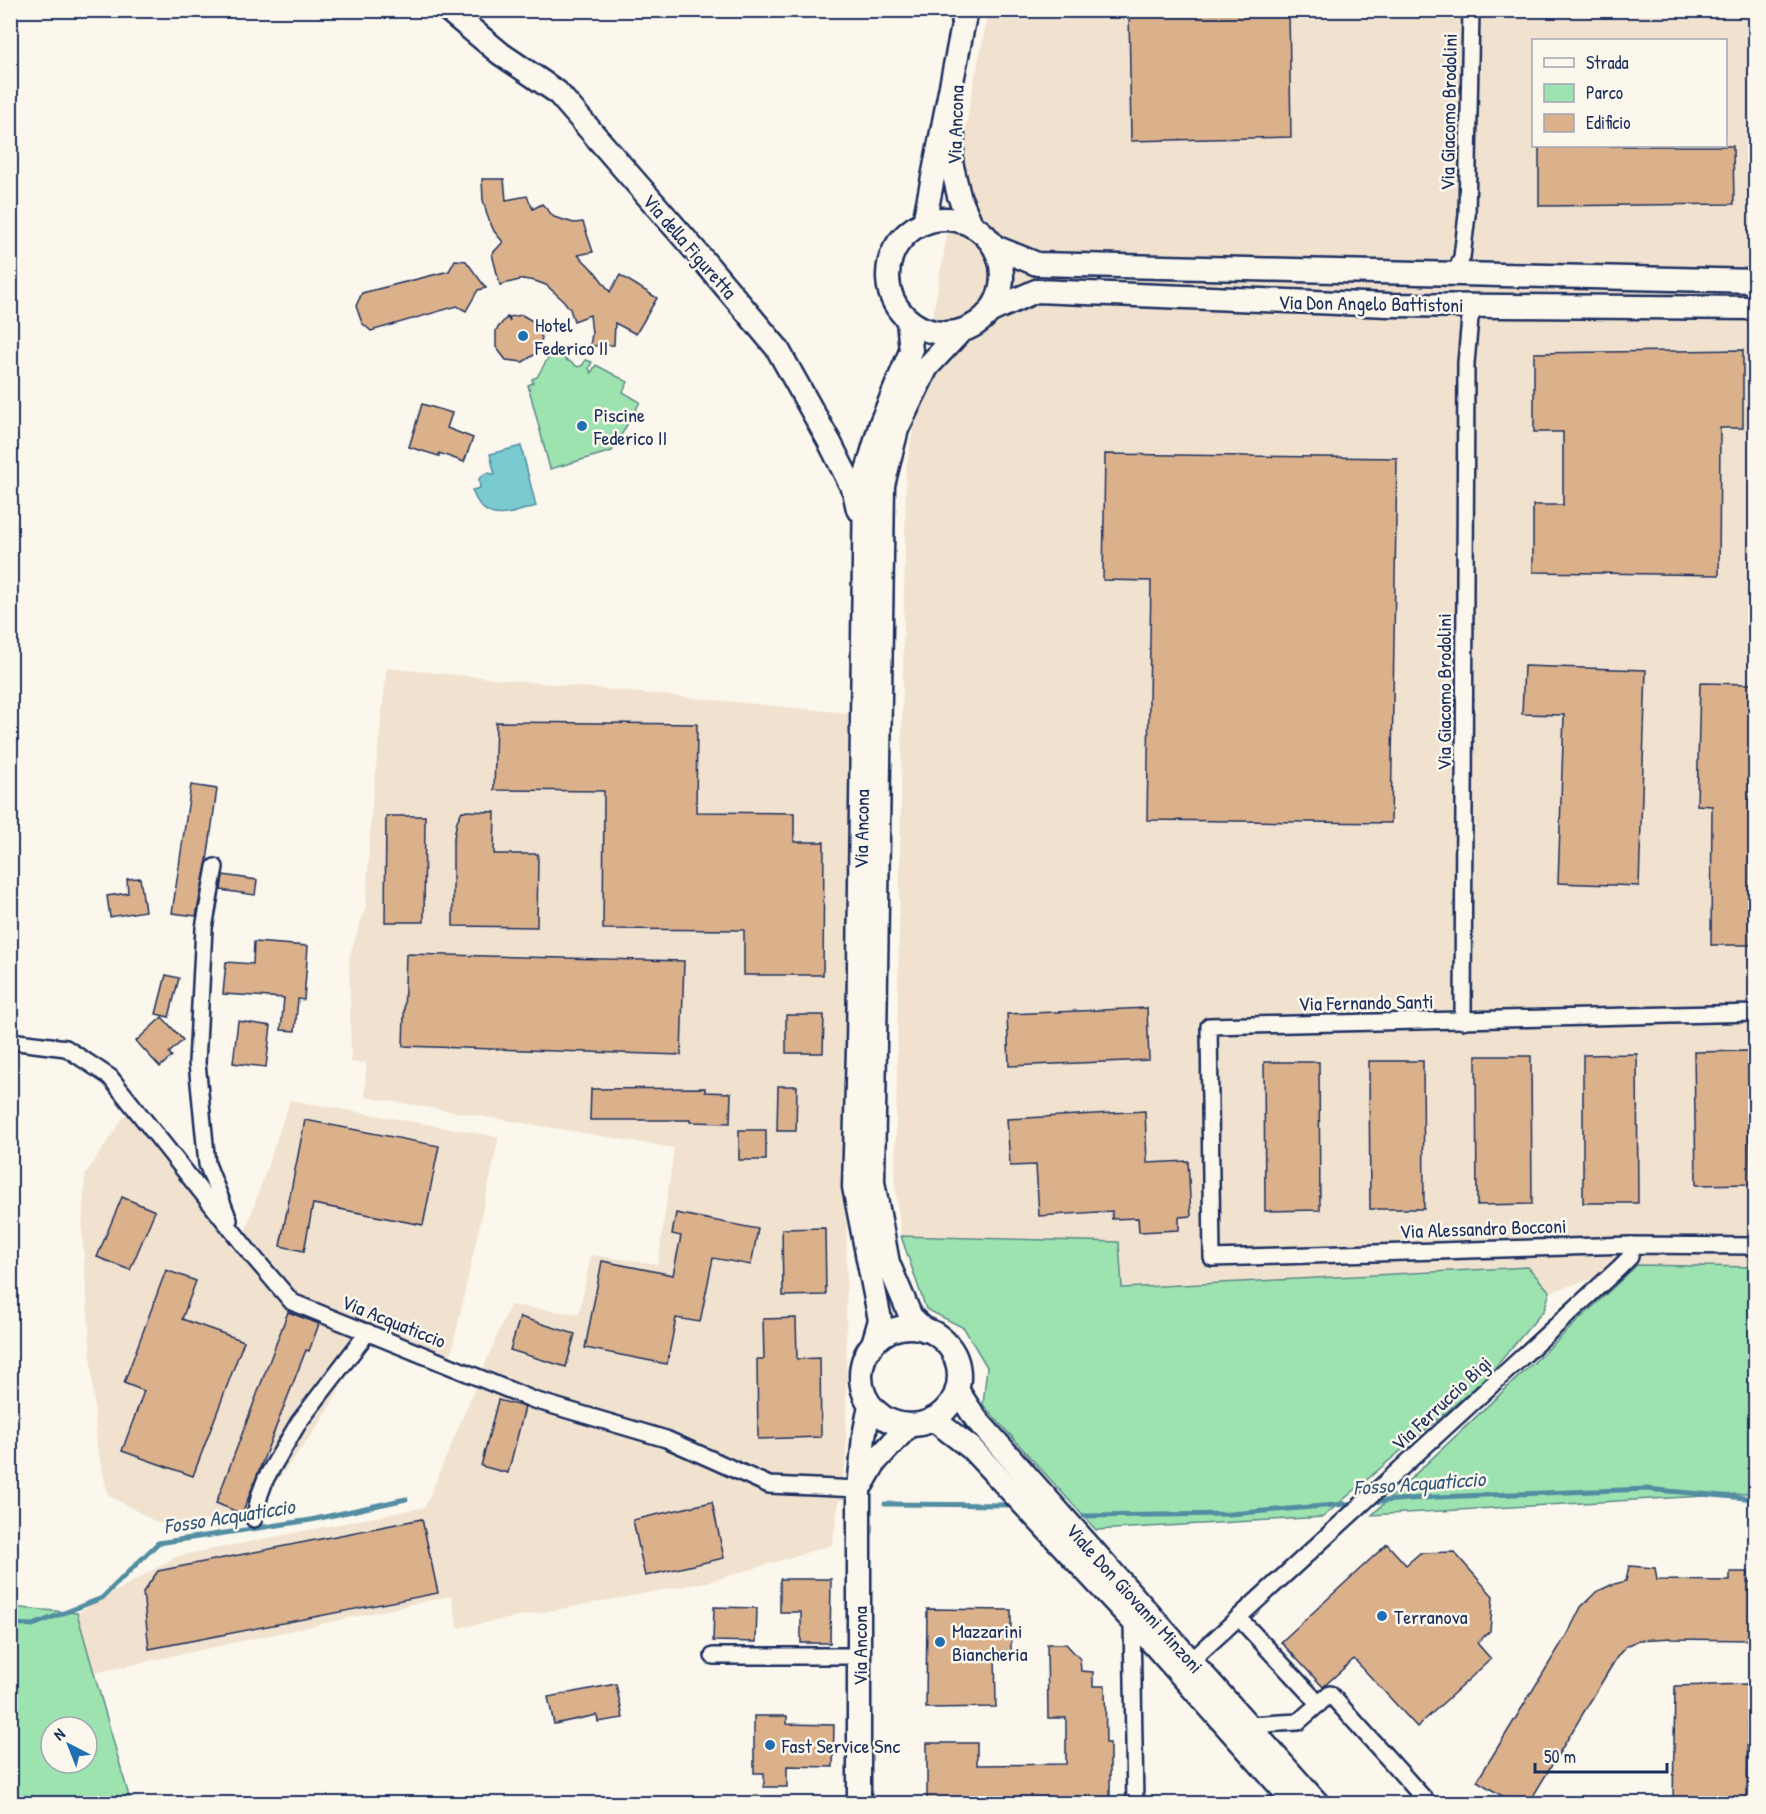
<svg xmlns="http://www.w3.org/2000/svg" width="1766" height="1814" viewBox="0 0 1766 1814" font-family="'Patrick Hand',sans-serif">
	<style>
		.built { fill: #f1e2cf; fill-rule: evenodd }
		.green { fill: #9ce3b0; stroke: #5c8987; stroke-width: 1.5; fill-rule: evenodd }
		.water { fill: #79cbd0; stroke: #538da2; stroke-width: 1.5 }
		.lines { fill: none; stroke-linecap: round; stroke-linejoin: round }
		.stream { stroke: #538da2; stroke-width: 5 }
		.building { fill: #dbb18c; stroke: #1b2f5e; stroke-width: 1.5 }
		.street-casing { stroke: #1b2f5e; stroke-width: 20 }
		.secondary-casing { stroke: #1b2f5e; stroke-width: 27 }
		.street { stroke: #fbf7ec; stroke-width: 15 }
		.secondary { stroke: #fbf7ec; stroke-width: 22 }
		.poi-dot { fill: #1f6fb2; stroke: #fbf7ec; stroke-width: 2 }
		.labels { text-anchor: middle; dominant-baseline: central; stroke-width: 5; stroke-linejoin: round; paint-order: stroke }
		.street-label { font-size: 20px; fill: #1b2f5e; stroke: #fbf7ec }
		.poi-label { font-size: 20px; fill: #1b2f5e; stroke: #fbf7ec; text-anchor: start }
		.water-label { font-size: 21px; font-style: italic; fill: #32567a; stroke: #fbf7ec }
	</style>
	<rect width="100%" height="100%" fill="#fbf7ec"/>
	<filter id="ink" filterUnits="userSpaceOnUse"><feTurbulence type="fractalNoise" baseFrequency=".0167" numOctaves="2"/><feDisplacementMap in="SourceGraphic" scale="12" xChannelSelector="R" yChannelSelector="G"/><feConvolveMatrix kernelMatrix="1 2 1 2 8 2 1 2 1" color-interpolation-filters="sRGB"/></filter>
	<g filter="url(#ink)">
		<g class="built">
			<path d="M989,11h766v1256l-118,-2 -87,27 -22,-25 -407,21 -2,-46 -218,-6 -6,-51 11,-716 67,-383zM1534,40h192v106h-192z"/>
			<polygon points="387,668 848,713 846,1459 832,1545 712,1581 458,1628 451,1596 94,1673 77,1613 178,1556 425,1507 510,1305 579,1314 591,1255 658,1264 674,1148 365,1097 366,1063 351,1062 349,957 366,906 371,812"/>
			<polygon points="290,1100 499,1137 450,1359 373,1329 321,1422 249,1518 158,1523 108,1495 97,1447 82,1230 85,1175 129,1109 240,1247"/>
		</g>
		<g class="green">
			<polygon points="552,351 578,367 583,365 585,360 592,362 589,368 591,373 596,365 628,382 623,392 640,402 612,451 550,469 528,385 533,383 532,379 537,377"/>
			<polygon points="901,1236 1119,1242 1122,1288 1528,1267 1550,1292 1544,1310 1485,1379 1323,1517 1096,1530 983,1405 987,1367 964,1328 926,1309"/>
			<polygon points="1637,1265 1755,1267 1755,1493 1372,1515"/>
			<path d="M10,1607l67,6 53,187 44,3h-163zM51,1727h36v36h-36z"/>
		</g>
		<path class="water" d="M521,446l15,60c-29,8 -51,20 -64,-16l8,-2 -1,-9c5,-7 9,-7 16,-4l-5,-21z"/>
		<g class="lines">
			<g class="stream">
				<polyline points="1370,1502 1436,1497 1646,1489 1756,1499"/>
				<polyline points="885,1504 1015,1505"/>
				<polyline points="1084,1516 1231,1514 1358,1503"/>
				<polyline points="10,1624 33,1625 102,1598 158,1543 311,1520 406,1499"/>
			</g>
		</g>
		<g class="building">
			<polygon points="1129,10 1289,10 1291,137 1131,141"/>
			<polygon points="1539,146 1733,146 1734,204 1539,206"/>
			<polygon points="482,179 504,179 506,200 527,196 533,209 542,204 554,217 574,223 583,222 593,252 578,255 596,273 610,292 620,275 657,298 636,334 615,323 614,345 590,346 592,334 590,315 574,321 570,309 563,300 546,285 535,281 523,279 500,285 492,254 503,242 494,231 487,215 483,200"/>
			<polygon points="455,260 466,261 486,288 478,290 466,311 457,306 371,331 362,323 356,306 362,293 449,271"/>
			<polygon points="522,315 536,323 542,338 537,353 523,362 506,360 496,347 496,330 507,317 510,322 509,317"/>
			<polygon points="1743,350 1743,428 1720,428 1719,575 1533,572 1533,505 1563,505 1563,432 1534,432 1534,353"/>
			<polygon points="422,404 452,413 447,428 473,438 464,462 439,453 439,456 409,447"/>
			<polygon points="1105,454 1397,458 1391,823 1147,820 1151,581 1103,580"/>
			<polygon points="1524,666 1646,670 1639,886 1558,883 1564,715 1522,714"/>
			<polygon points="1700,683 1755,684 1755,945 1711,945 1712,806 1697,805"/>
			<polygon points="496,722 697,724 696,812 794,813 794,842 824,842 823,975 744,975 744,930 603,929 604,791 494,790"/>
			<polygon points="191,785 217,789 207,861 196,916 172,913"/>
			<polygon points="462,811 495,812 494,854 538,854 537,927 453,926 453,843 457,821"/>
			<polygon points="386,816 425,816 424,922 385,922"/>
			<polygon points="223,875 257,880 255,895 221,890"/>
			<polygon points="140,878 145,911 110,917 107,896 128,893 127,879"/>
			<polygon points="254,942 308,946 304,1000 298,999 295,1031 281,1030 284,998 223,994 226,962 253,964"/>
			<polygon points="406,954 684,961 681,1055 403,1046"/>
			<polygon points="166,975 179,978 169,1017 156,1014"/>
			<polygon points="1147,1008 1149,1060 1009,1066 1007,1014"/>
			<polygon points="786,1015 824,1015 823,1053 786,1053"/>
			<polygon points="162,1017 183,1040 169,1053 172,1056 160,1067 136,1041"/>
			<polygon points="238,1021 271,1026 266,1067 233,1063"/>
			<polygon points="1748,1051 1751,1184 1696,1185 1694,1052"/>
			<polygon points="1637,1054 1638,1203 1583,1203 1583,1055"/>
			<polygon points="1476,1056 1531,1056 1532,1204 1477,1205"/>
			<polygon points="1369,1061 1423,1061 1424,1209 1370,1209"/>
			<polygon points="1264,1062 1319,1062 1320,1210 1265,1211"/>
			<polygon points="778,1086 797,1086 796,1131 777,1131"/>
			<polygon points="705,1088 705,1092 731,1093 730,1123 690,1122 690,1120 590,1120 591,1089"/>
			<polygon points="1145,1111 1147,1163 1188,1161 1191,1216 1179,1217 1179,1230 1139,1232 1138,1218 1112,1219 1112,1211 1039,1216 1036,1165 1010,1166 1007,1119"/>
			<polygon points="305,1120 439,1146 423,1225 313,1204 304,1251 280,1246"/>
			<rect x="739" y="1130" width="27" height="30"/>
			<polygon points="122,1197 155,1211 130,1270 97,1257"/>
			<polygon points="676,1213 758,1229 751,1265 713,1258 700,1322 676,1318 667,1364 585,1348 602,1261 673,1275 681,1236 672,1234"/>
			<polygon points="825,1228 826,1295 783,1296 782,1229"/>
			<polygon points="166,1270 196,1281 182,1319 244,1341 193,1476 122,1451 144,1391 124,1383"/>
			<polygon points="288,1312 319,1324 309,1351 306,1350 242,1514 216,1503"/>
			<polygon points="520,1317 575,1334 566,1367 510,1350"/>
			<polygon points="796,1318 797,1359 820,1358 821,1437 758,1439 757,1359 764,1359 763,1319"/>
			<polygon points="498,1400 525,1407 508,1473 481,1466"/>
			<polygon points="712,1502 724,1558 645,1576 633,1520"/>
			<polygon points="422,1519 438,1593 149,1649 143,1592 158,1571"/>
			<polygon points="1387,1544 1406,1565 1420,1553 1454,1552 1493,1596 1490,1631 1477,1643 1491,1659 1417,1727 1354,1659 1323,1687 1281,1642"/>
			<polygon points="1629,1566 1655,1568 1657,1580 1730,1581 1730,1572 1748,1572 1747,1582 1755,1582 1755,1640 1671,1639 1671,1638 1639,1640 1625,1647 1617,1657 1529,1803 1514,1803 1477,1781 1569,1631 1581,1607 1596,1592 1611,1585 1626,1581"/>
			<polygon points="780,1579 831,1579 830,1643 801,1643 801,1612 780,1612"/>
			<polygon points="714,1607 757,1608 756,1642 713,1641"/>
			<polygon points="927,1609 1011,1610 1011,1651 995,1651 996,1707 926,1708"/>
			<polygon points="1047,1644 1066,1644 1080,1659 1081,1671 1093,1672 1093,1686 1105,1686 1106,1743 1110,1743 1110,1803 927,1802 927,1743 977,1743 977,1765 1066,1764 1066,1718 1048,1718"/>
			<polygon points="616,1684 623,1718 598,1722 597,1715 554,1724 548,1697"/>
			<polygon points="1748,1684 1747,1803 1673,1803 1675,1686"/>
			<polygon points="754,1716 787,1716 787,1724 834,1725 833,1767 787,1766 787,1787 764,1787 764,1773 754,1773"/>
		</g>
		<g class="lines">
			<g class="street-casing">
				<g id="street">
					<polyline points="1455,274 1462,257 1467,215 1471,10"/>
					<polyline points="215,867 204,928 197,1063 207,1164 229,1220"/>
					<polyline points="1756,1013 1209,1026 1212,1258 1631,1245 1756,1246"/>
					<polyline points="1463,1021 1466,363 1470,318 1477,306"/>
					<polyline points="10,1041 66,1048 110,1077 250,1253 292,1302 534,1400 666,1439 769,1485 859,1489"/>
					<polyline points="254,1519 260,1494 266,1478 299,1422 368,1332"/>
					<polyline points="1239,1618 1319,1704"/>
					<polyline points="1132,1620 1135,1804"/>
					<polyline points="713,1656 859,1656"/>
					<polyline points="1191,1661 1619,1268 1630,1257 1631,1245"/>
					<polyline points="1248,1725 1298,1722 1330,1694 1429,1804"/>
				</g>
			</g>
			<g class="secondary-casing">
				<g id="secondary">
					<polyline points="448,10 501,54 557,92 693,248 777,348 829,441 854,491 858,509"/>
					<polyline points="953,136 951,162 959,196 972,226"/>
					<circle cx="945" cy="276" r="57"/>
					<polyline points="924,223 966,10"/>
					<polyline points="995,247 1037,264 1756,281"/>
					<polyline points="991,311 1036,291 1389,305 1756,308"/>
					<circle cx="910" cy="1376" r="49"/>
					<polyline points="925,1330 911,1317 888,1263 873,1182 883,485 897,429 927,367 960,332"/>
					<polyline points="873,1344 880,1320 854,1187 858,1049 865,478 881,423 911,351 908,320"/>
					<polyline points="957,1390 976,1419 1318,1804"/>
					<polyline points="933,1419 971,1448 1132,1620 1296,1804"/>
					<polyline points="863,1483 875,1462 909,1425"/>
					<polyline points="859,1804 859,1489 864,1436 870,1405"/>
				</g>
			</g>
			<use href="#street" class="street"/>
			<use href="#secondary" class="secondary"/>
		</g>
	</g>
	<g class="poi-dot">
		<circle cx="523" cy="336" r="6"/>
		<circle cx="582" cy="426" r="6"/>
		<circle cx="1382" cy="1616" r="6"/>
		<circle cx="940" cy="1642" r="6"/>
		<circle cx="770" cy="1745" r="6"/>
	</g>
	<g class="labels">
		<g class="street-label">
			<text transform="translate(1448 112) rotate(-89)">Via Giacomo Brodolini</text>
			<text transform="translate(955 125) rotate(-88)">Via Ancona</text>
			<text transform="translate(690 246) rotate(49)">Via della Figuretta</text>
			<text transform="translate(1371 303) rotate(1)">Via Don Angelo Battistoni</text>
			<text transform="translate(1443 692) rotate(-90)">Via Giacomo Brodolini</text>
			<text transform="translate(861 829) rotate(-89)">Via Ancona</text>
			<text transform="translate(1366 1002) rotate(-1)">Via Fernando Santi</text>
			<text transform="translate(1483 1228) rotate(-2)">Via Alessandro Bocconi</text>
			<text transform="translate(394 1321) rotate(22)">Via Acquaticcio</text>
			<text transform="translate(1441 1403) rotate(-43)">Via Ferruccio Bigi</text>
			<text transform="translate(1135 1598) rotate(48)">Viale Don Giovanni Minzoni</text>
			<text transform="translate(859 1646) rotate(-90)">Via Ancona</text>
		</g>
		<g class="poi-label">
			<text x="535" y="324">Hotel<tspan x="535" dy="23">Federico II</tspan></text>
			<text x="594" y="414">Piscine<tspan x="594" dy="23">Federico II</tspan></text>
			<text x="1394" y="1616">Terranova</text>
			<text x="952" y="1630">Mazzarini<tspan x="952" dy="23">Biancheria</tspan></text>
			<text x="782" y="1745">Fast Service Snc</text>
		</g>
		<g class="water-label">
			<text transform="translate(1419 1483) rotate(-4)">Fosso Acquaticcio</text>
			<text transform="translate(229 1516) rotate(-9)">Fosso Acquaticcio</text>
		</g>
	</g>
	<rect width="1766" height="1814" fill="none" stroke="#fbf7ec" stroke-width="36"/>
	<rect x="18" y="18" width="1730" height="1778" fill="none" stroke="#1b2f5e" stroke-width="2" filter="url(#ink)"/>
	<rect x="1532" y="39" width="195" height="108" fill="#fbf7ec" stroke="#a1a7b3" stroke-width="1.5"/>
	<rect x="1544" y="58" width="30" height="9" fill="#fbf7ec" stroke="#a1a7b3" stroke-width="1.5"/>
	<text x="1586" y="69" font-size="18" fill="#1b2f5e">Strada</text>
	<rect x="1544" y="84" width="30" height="18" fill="#9ce3b0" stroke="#a1a7b3" stroke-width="1.5"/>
	<text x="1586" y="99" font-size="18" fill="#1b2f5e">Parco</text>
	<rect x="1544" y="114" width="30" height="18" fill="#dbb18c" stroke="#a1a7b3" stroke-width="1.5"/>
	<text x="1586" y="129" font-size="18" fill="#1b2f5e">Edificio</text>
	<g transform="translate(69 1745) rotate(318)"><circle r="28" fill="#fbf7ec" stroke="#a1a7b3" stroke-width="1.5"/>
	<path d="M0-4.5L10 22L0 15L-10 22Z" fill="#1f6fb2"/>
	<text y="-9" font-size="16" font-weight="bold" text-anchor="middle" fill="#1b2f5e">N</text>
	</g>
	<path d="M1535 1763v9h132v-9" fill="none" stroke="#1b2f5e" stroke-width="3"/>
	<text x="1544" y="1763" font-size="18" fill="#1b2f5e" stroke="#fbf7ec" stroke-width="4.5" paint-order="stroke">50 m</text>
</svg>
